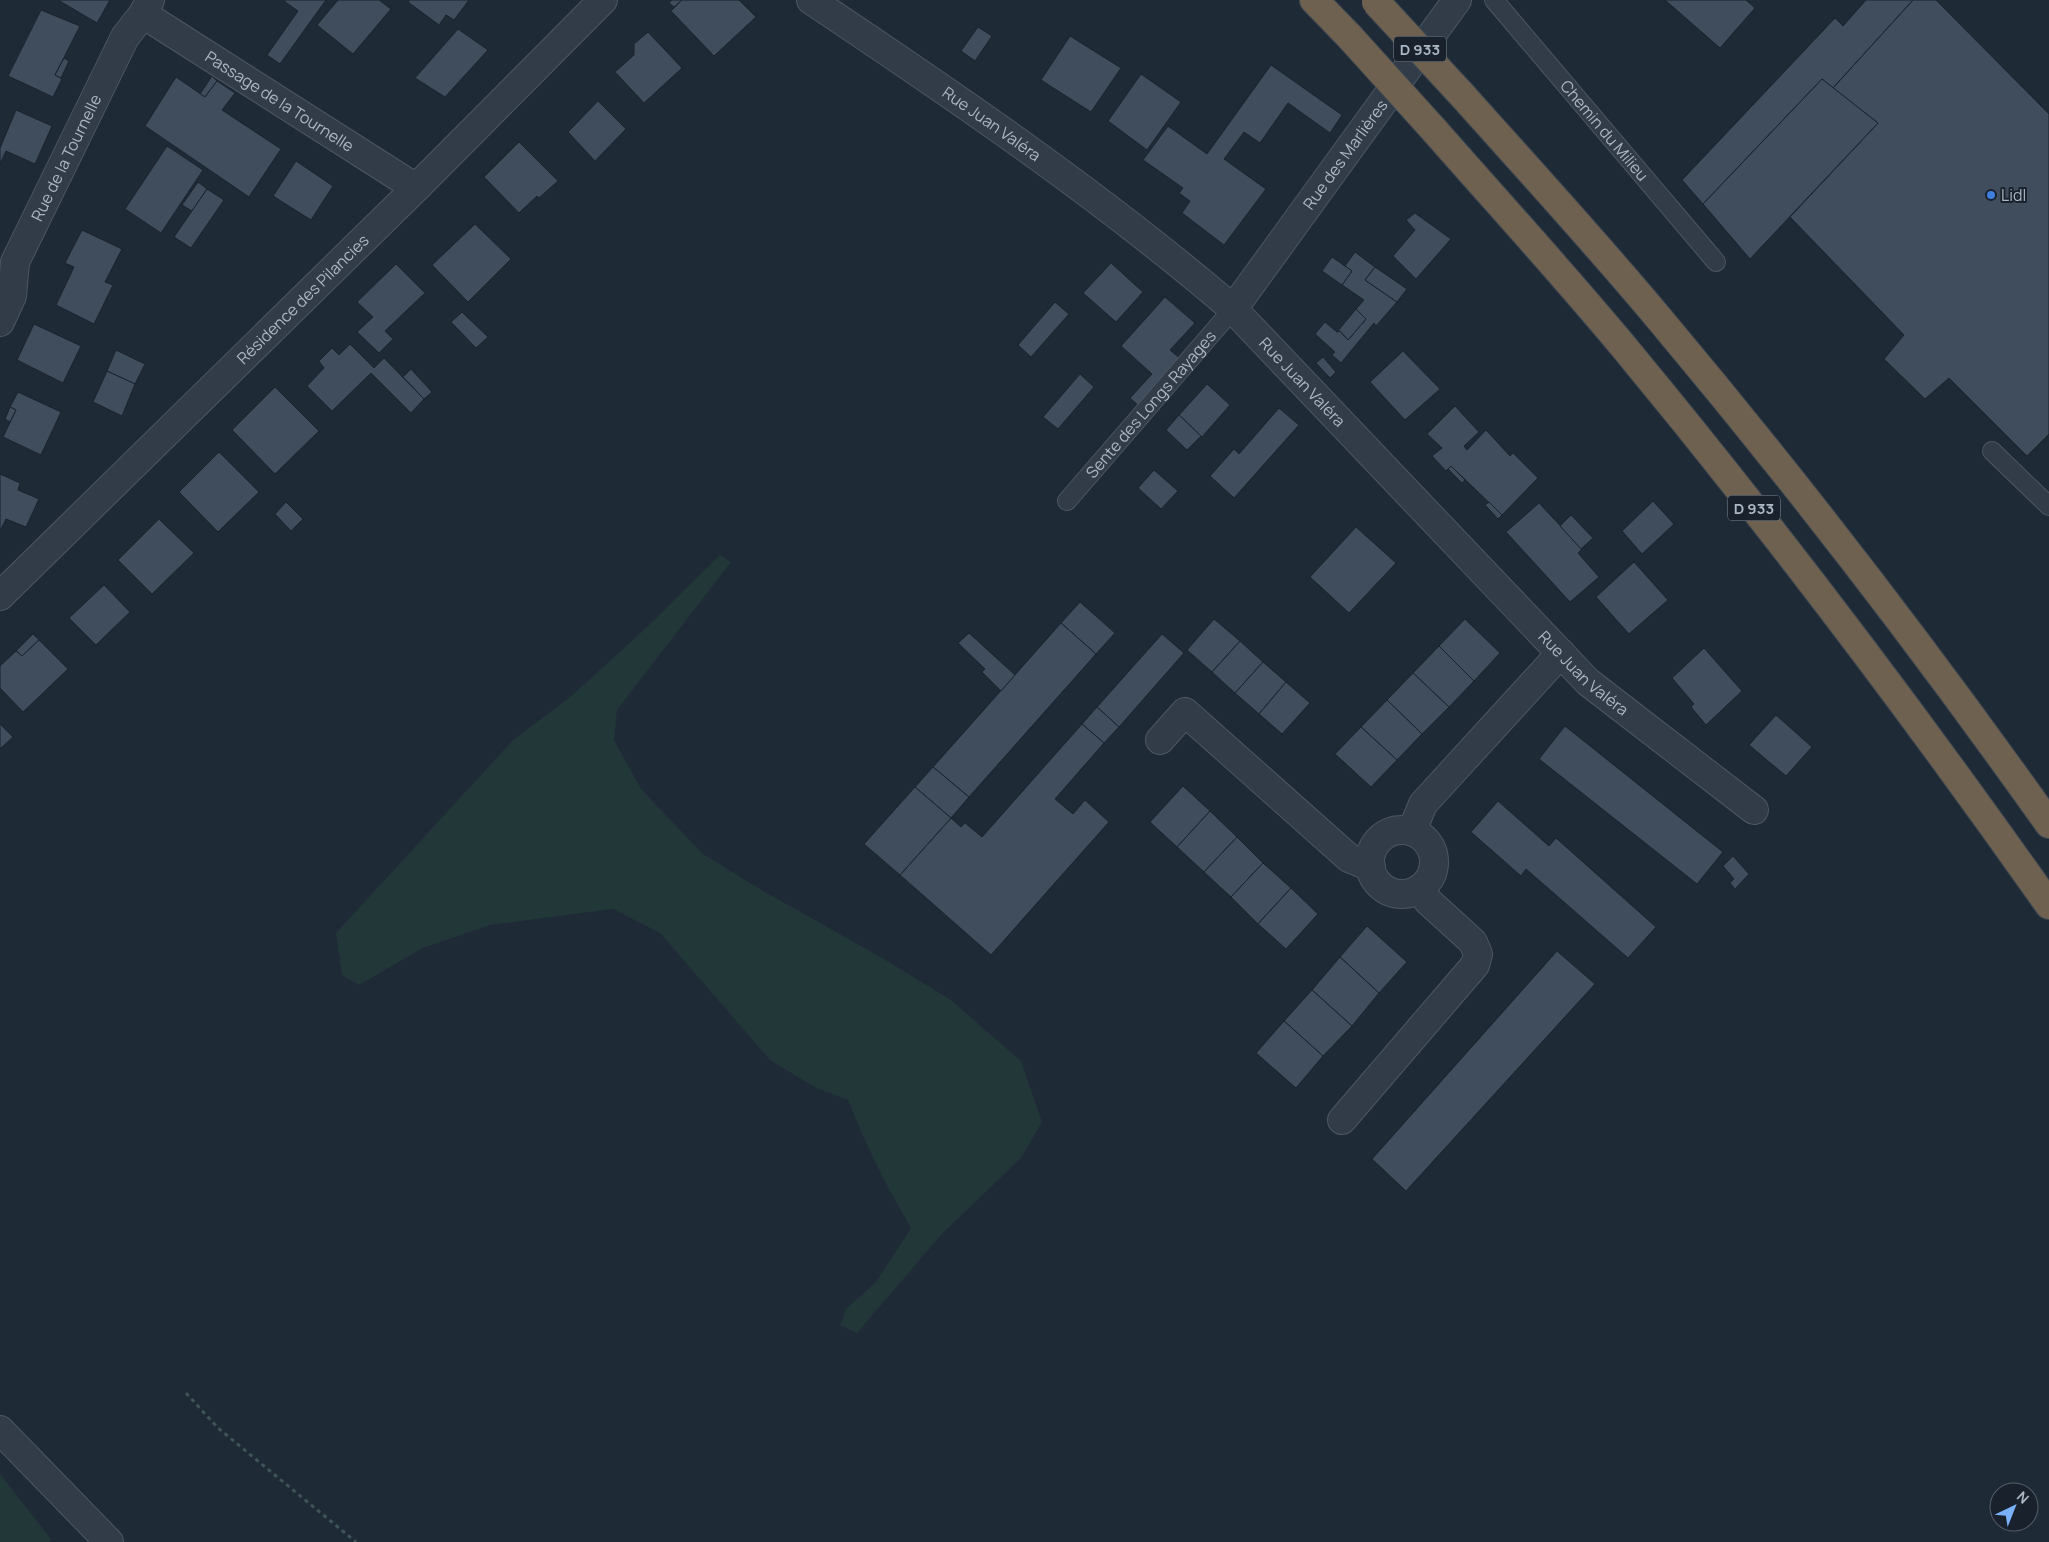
<svg xmlns="http://www.w3.org/2000/svg" width="2049" height="1542" viewBox="0 0 2049 1542" font-family="Manrope,sans-serif">
	<style>
		.green { fill: #213738 }
		.building { fill: #3f4d5d; stroke: #1a232e }
		.lines { fill: none; stroke-linecap: round; stroke-linejoin: round }
		.lane-casing { stroke: #4d5763; stroke-width: 20 }
		.street-casing { stroke: #4d5763; stroke-width: 30 }
		.highway-casing { stroke: #3d4752; stroke-width: 30 }
		.path { stroke: #3e5456; stroke-width: 3; stroke-dasharray: 4 4; stroke-linecap: butt }
		.lane { stroke: #323c48; stroke-width: 18 }
		.street { stroke: #323c48; stroke-width: 28 }
		.highway { stroke: #6e614f; stroke-width: 28 }
		.highway-bridge-casing { stroke: #3d4752; stroke-width: 30; stroke-linecap: butt }
		.highway-bridge { stroke: #6e614f; stroke-width: 28 }
		.shop-dot { fill: #3f7fe0; stroke: #18212c; stroke-width: 2 }
		.labels { text-anchor: middle; dominant-baseline: central; stroke-width: 4; stroke-linejoin: round; paint-order: stroke }
		.shield { fill: #18212c; stroke: #808a97; stroke-width: 1 }
		.shield-label { font-size: 15px; font-weight: bold; fill: #acb7c5 }
		.street-label { font-size: 16px; fill: #acb7c5; stroke: #18212c }
		.poi-label { font-size: 16px; fill: #acb7c5; stroke: #18212c; text-anchor: start }
	</style>
	<rect width="100%" height="100%" fill="#1f2a37"/>
	<g class="green">
		<path d="M720,555l11,7 -114,148 -3,30 27,49 62,65 57,35 124,70 67,41 70,61 21,61 -21,36 -80,77 -84,98 -17,-8 6,-16 30,-27 35,-54c-25,-42 -45,-83 -63,-128l-32,-12 -46,-28 -110,-127 -47,-24 -123,16 -67,23 -64,37 -17,-10 -6,-42 177,-193 56,-42 78,-71z"/>
		<polygon points="0,1474 51,1539 49,1542 0,1542"/>
	</g>
	<g class="building">
		<polygon points="58,0 110,0 97,23"/>
		<polygon points="285,0 326,0 280,64 267,55 298,11 284,1"/>
		<polygon points="338,0 379,0 391,9 353,54 317,25"/>
		<polygon points="409,0 469,0 454,20 446,15 439,25 408,2"/>
		<polygon points="672,0 682,0 674,7 669,3"/>
		<polygon points="682,0 739,0 756,17 714,56 671,11"/>
		<polygon points="1665,0 1746,0 1755,8 1720,48"/>
		<polygon points="1866,0 1913,0 1833,88 1822,79 1703,204 1682,180 1835,18 1843,26"/>
		<polygon points="1913,0 1936,0 2049,114 2049,434 2027,456 1949,378 1925,399 1884,359 1904,335 1790,217 1878,123 1833,88"/>
		<polygon points="41,10 80,26 55,75 62,79 53,97 8,76"/>
		<polygon points="978,27 992,36 975,61 961,51"/>
		<polygon points="458,29 488,50 445,97 415,78"/>
		<polygon points="648,32 682,68 644,103 615,72 634,55 634,44"/>
		<polygon points="1070,36 1121,68 1091,112 1041,80"/>
		<polygon points="64,58 69,61 61,78 55,75"/>
		<polygon points="1271,65 1342,115 1330,133 1288,103 1260,143 1244,132 1224,159 1266,189 1224,245 1182,213 1190,201 1179,193 1183,188 1143,160 1168,126 1207,154"/>
		<polygon points="1141,74 1181,102 1147,150 1108,121"/>
		<polygon points="212,76 217,81 205,97 200,94"/>
		<polygon points="176,77 205,97 217,81 235,93 222,110 281,149 249,197 145,126"/>
		<polygon points="1822,79 1878,123 1750,259 1703,204"/>
		<polygon points="598,101 626,129 595,161 568,132"/>
		<polygon points="16,110 52,126 35,164 6,151 0,164 0,148"/>
		<polygon points="519,142 558,181 539,198 537,196 519,213 484,177"/>
		<polygon points="167,146 203,170 161,233 125,209"/>
		<polygon points="296,161 333,186 311,220 273,196"/>
		<polygon points="198,182 207,189 192,211 182,205"/>
		<polygon points="207,189 224,200 191,248 174,237"/>
		<polygon points="1415,213 1451,239 1416,279 1393,256 1415,230 1406,220"/>
		<polygon points="475,224 511,259 468,302 432,265"/>
		<polygon points="82,230 122,249 105,282 113,285 94,324 56,305 74,267 65,263"/>
		<polygon points="1355,252 1375,267 1365,280 1397,302 1376,326 1374,323 1341,363 1332,355 1335,352 1315,334 1325,322 1337,332 1340,331 1348,340 1366,319 1356,309 1364,300 1342,285 1352,271 1345,266"/>
		<polygon points="1332,257 1352,271 1342,285 1322,271"/>
		<polygon points="1111,263 1143,292 1116,322 1083,293"/>
		<polygon points="396,264 425,293 385,331 393,339 379,353 357,332 373,317 357,302"/>
		<polygon points="1375,267 1407,289 1397,302 1365,280"/>
		<polygon points="1165,297 1195,323 1170,350 1182,360 1140,407 1130,398 1152,374 1121,346"/>
		<polygon points="1055,302 1069,314 1031,357 1018,345"/>
		<polygon points="1356,309 1366,319 1348,340 1340,331 1337,332"/>
		<polygon points="462,312 488,337 476,348 451,322"/>
		<polygon points="34,324 81,346 63,383 17,360"/>
		<polygon points="350,344 374,368 384,358 424,399 411,413 371,373 332,411 307,386 324,368 319,361 332,348 339,355"/>
		<polygon points="116,350 145,364 135,384 107,371"/>
		<polygon points="1403,351 1440,389 1405,420 1370,382"/>
		<polygon points="1323,357 1336,372 1330,378 1316,363"/>
		<polygon points="411,369 432,392 424,399 403,377"/>
		<polygon points="107,371 135,384 122,416 93,402"/>
		<polygon points="1080,374 1094,387 1058,429 1043,417"/>
		<polygon points="1207,384 1230,405 1202,437 1179,415"/>
		<polygon points="275,387 319,431 275,474 232,430"/>
		<polygon points="18,392 61,412 41,455 3,437 16,410 10,407"/>
		<polygon points="1455,406 1479,432 1464,446 1467,450 1486,430 1510,456 1513,453 1538,478 1502,515 1451,466 1446,471 1432,456 1442,448 1427,434"/>
		<polygon points="10,407 16,410 10,422 5,419"/>
		<polygon points="1279,408 1299,425 1234,498 1210,476 1234,449 1239,454"/>
		<polygon points="1179,415 1201,436 1187,450 1166,430"/>
		<polygon points="219,452 259,492 218,532 179,492"/>
		<polygon points="1451,466 1465,480 1462,483 1448,469"/>
		<polygon points="1154,470 1178,491 1161,509 1138,488"/>
		<polygon points="0,474 20,483 18,490 39,499 26,527 6,519 0,531"/>
		<polygon points="1653,501 1674,524 1642,554 1622,531"/>
		<polygon points="286,502 303,519 291,531 275,514"/>
		<polygon points="1489,502 1502,515 1498,519 1485,505"/>
		<polygon points="1539,503 1582,549 1578,553 1599,577 1570,602 1506,532"/>
		<polygon points="1571,515 1593,538 1581,549 1560,526"/>
		<polygon points="159,519 194,553 152,594 118,560"/>
		<polygon points="1356,527 1396,563 1349,613 1310,577"/>
		<polygon points="1634,562 1668,600 1629,634 1596,597"/>
		<polygon points="104,585 130,612 96,645 69,618"/>
		<polygon points="1080,602 1115,633 1096,654 1061,623"/>
		<polygon points="1214,619 1240,641 1212,672 1187,650"/>
		<polygon points="1465,619 1500,653 1474,681 1439,646"/>
		<polygon points="1061,623 1096,654 969,797 933,767"/>
		<polygon points="969,633 1015,675 1001,691 982,672 985,669 958,643"/>
		<polygon points="33,634 39,640 22,656 16,651"/>
		<polygon points="1162,634 1184,653 1119,727 1097,707"/>
		<polygon points="39,640 68,669 23,712 0,688 0,666 16,651 22,656"/>
		<polygon points="1240,641 1263,662 1235,693 1212,672"/>
		<polygon points="1439,646 1474,681 1449,707 1413,673"/>
		<polygon points="1704,648 1742,691 1706,725 1691,707 1694,704 1672,678"/>
		<polygon points="1263,662 1286,682 1259,714 1235,693"/>
		<polygon points="1413,673 1449,707 1422,734 1387,700"/>
		<polygon points="1286,682 1310,703 1282,734 1259,714"/>
		<polygon points="1387,700 1422,734 1397,760 1361,727"/>
		<polygon points="1097,707 1119,727 1104,743 1082,724"/>
		<polygon points="1776,715 1812,747 1786,776 1749,745"/>
		<polygon points="0,724 13,737 0,749"/>
		<polygon points="1082,724 1104,743 1055,799 1073,814 1085,800 1109,822 991,955 900,875 951,818 961,827 965,823 982,837"/>
		<polygon points="1565,726 1723,852 1697,884 1539,759"/>
		<polygon points="1361,727 1397,760 1371,787 1335,754"/>
		<polygon points="933,767 969,797 951,818 915,787"/>
		<polygon points="1183,786 1210,811 1177,847 1150,822"/>
		<polygon points="915,787 951,818 900,875 864,844"/>
		<polygon points="1498,801 1549,846 1556,838 1656,927 1628,958 1526,869 1521,876 1471,832"/>
		<polygon points="1210,811 1237,837 1204,872 1177,847"/>
		<polygon points="1237,837 1263,863 1231,897 1204,872"/>
		<polygon points="1733,856 1749,874 1735,889 1730,883 1734,879 1723,866"/>
		<polygon points="1263,863 1291,888 1258,924 1231,897"/>
		<polygon points="1291,888 1318,914 1286,949 1258,924"/>
		<polygon points="1367,926 1407,962 1379,993 1340,957"/>
		<polygon points="1557,951 1595,984 1406,1191 1372,1159"/>
		<polygon points="1340,957 1379,993 1352,1026 1312,990"/>
		<polygon points="1312,990 1352,1026 1323,1056 1284,1021"/>
		<polygon points="1284,1021 1323,1056 1296,1088 1256,1053"/>
	</g>
	<g class="lines">
		<g class="lane-casing">
			<g id="lane">
				<path id="s1" d="M1494,0l222,262"/>
				<polyline points="1992,451 2049,506"/>
				<path id="s2" d="M1067,501l166,-192"/>
			</g>
		</g>
		<g class="street-casing">
			<g id="street">
				<path id="s3" d="M811,0c145,97 289,195 422,309l355,373 166,128"/>
				<path id="s4" d="M143,14l273,174"/>
				<path id="s5" d="M1233,309l224,-309"/>
				<path id="s6" d="M0,322l12,-26 3,-34 110,-225 18,-23 7,-14"/>
				<path id="s7" d="M0,596l416,-408 187,-188"/>
				<polyline points="1160,740 1185,712 1349,858 1371,867"/>
				<circle cx="1402" cy="862" r="32"/>
				<polyline points="1412,831 1423,804 1561,653"/>
				<polyline points="1342,1120 1475,965 1478,954 1473,942 1429,902 1419,889"/>
				<polyline points="0,1430 109,1542"/>
			</g>
		</g>
		<g class="highway-casing">
			<g id="highway">
				<polyline points="1314,0 1349,36"/>
				<path d="M1463,96c67,75 135,149 199,226 136,162 265,330 387,502"/>
				<path d="M1435,131c64,73 131,146 193,221 148,179 287,363 421,553"/>
			</g>
		</g>
		<polyline class="path" points="186,1393 218,1428 356,1542"/>
		<use href="#lane" class="lane"/>
		<use href="#street" class="street"/>
		<use href="#highway" class="highway"/>
		<g class="highway-bridge-casing">
			<g id="highway-bridge">
				<polyline points="1376,2 1463,96"/>
				<polyline points="1349,36 1435,131"/>
			</g>
		</g>
		<use href="#highway-bridge" class="highway-bridge"/>
	</g>
	<circle class="shop-dot" cx="1991" cy="195" r="5"/>
	<g class="labels">
		<g class="shield">
			<rect x="1394" y="36.5" width="52" height="25" rx="4"/>
			<rect x="1728" y="495.5" width="52" height="25" rx="4"/>
		</g>
		<g class="shield-label">
			<text x="1420" y="49">D 933</text>
			<text x="1754" y="508">D 933</text>
		</g>
		<g class="street-label">
			<text stroke="none"><textPath href="#s4" startOffset="162">Passage de la Tournelle</textPath></text>
			<text stroke="none"><textPath href="#s3" startOffset="219">Rue Juan Valéra</textPath></text>
			<text stroke="none"><textPath href="#s1" startOffset="171">Chemin du Milieu</textPath></text>
			<text stroke="none"><textPath href="#s5" startOffset="191">Rue des Marlières</textPath></text>
			<text stroke="none"><textPath href="#s6" startOffset="179">Rue de la Tournelle</textPath></text>
			<text stroke="none"><textPath href="#s7" startOffset="424">Résidence des Pilancies</textPath></text>
			<text stroke="none"><textPath href="#s3" startOffset="624">Rue Juan Valéra</textPath></text>
			<text stroke="none"><textPath href="#s2" startOffset="128">Sente des Longs Rayages</textPath></text>
			<text stroke="none"><textPath href="#s3" startOffset="1029">Rue Juan Valéra</textPath></text>
		</g>
		<g class="poi-label">
			<text x="2001" y="195">Lidl</text>
		</g>
	</g>
	<g transform="translate(2014 1507) rotate(43)"><circle r="24" fill="#18212c" stroke="#535d69"/>
	<path d="M0-4L9 19L0 12L-9 19Z" fill="#7ab1fc"/>
	<text y="-8" font-size="14" font-weight="bold" text-anchor="middle" fill="#acb7c5">N</text>
	</g>
</svg>
